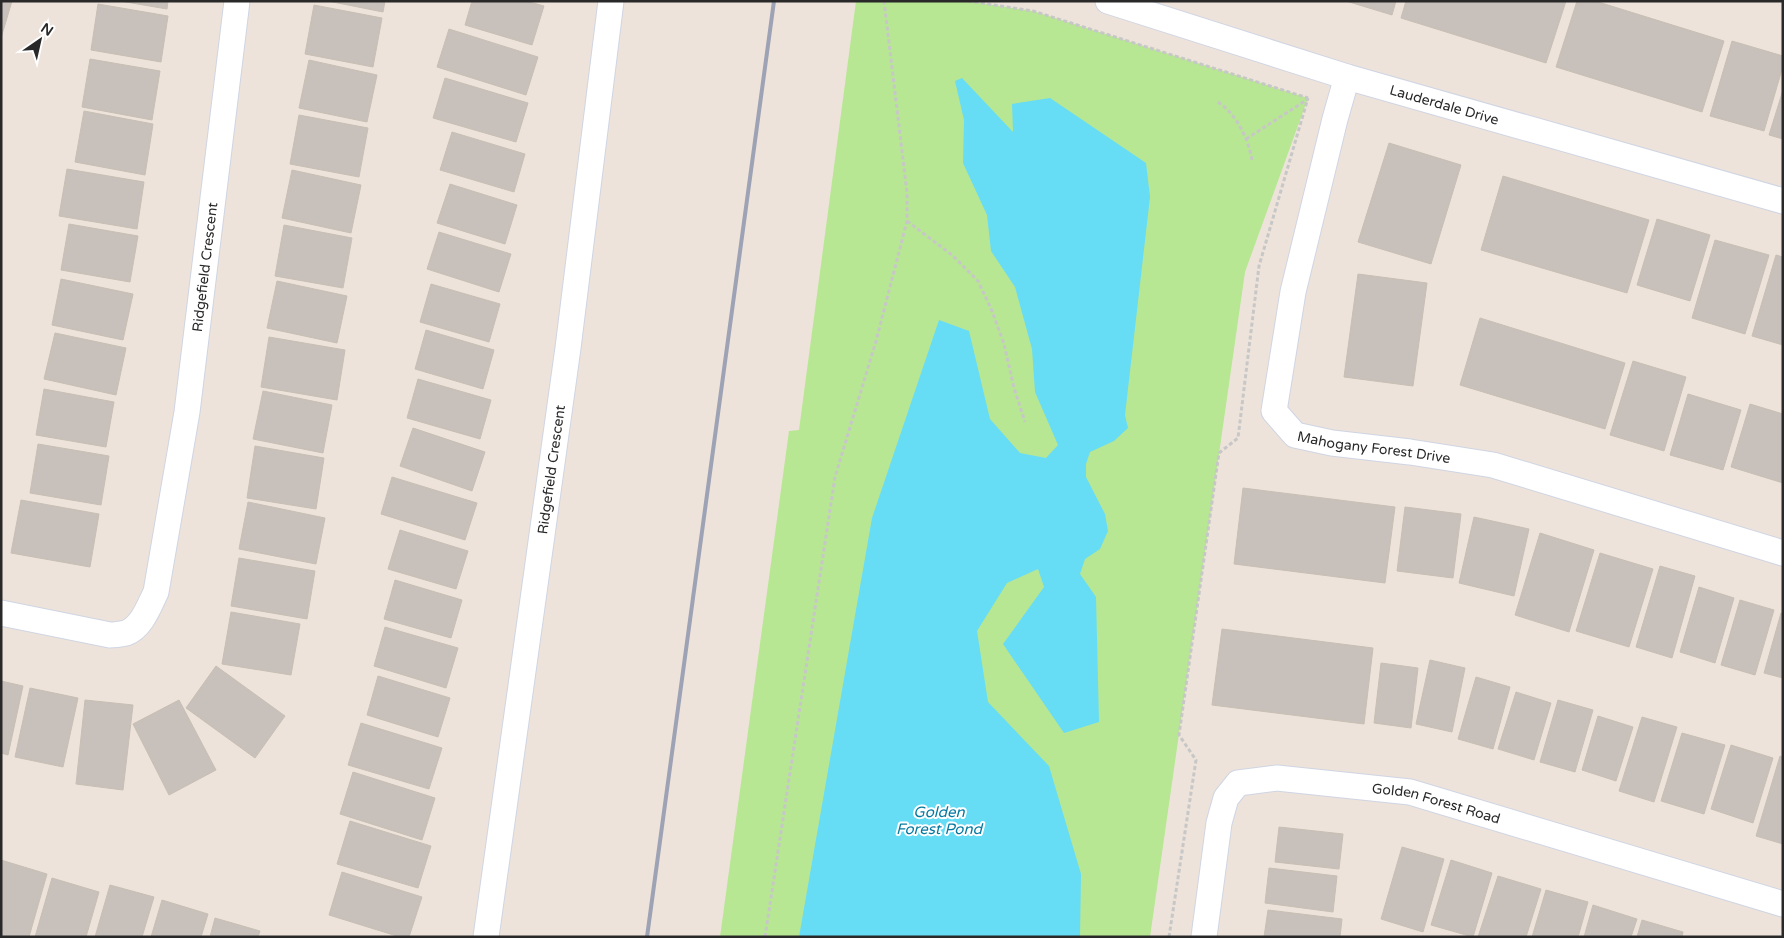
<svg xmlns="http://www.w3.org/2000/svg" width="1784" height="938" viewBox="0 0 1784 938" font-family="'Varela Round',sans-serif">
	<style>
		.green { fill: #b7e793 }
		.water { fill: #67dcf5 }
		.building { fill: #c8c0ba; stroke: #c8bfb4 }
		.lines { fill: none; stroke-linecap: round; stroke-linejoin: round }
		.street-casing { stroke: #cfd5e3; stroke-width: 27 }
		.path { stroke: #c7c7c7; stroke-width: 3; stroke-dasharray: 4 2.5; stroke-linecap: butt }
		.street { stroke: #fff; stroke-width: 25 }
		.rail { stroke: #9da2b5; stroke-width: 4 }
		.labels { text-anchor: middle; dominant-baseline: central; stroke-width: 4; stroke-linejoin: round; paint-order: stroke }
		.street-label { font-size: 14px; fill: #292929; stroke: #fff }
		.water-label { font-size: 15px; font-style: italic; fill: #0679a1; stroke: #fff }
	</style>
	<rect width="100%" height="100%" fill="#ede3da"/>
	<polygon class="green" points="856,1 968,1 1033,11 1308,98 1245,272 1150,937 720,937 789,431 799,430"/>
	<polygon class="water" points="962,78 1013,132 1012,104 1050,98 1146,163 1150,197 1125,415 1128,428 1114,441 1090,452 1086,464 1086,477 1105,514 1108,531 1100,549 1085,559 1080,574 1096,597 1099,722 1064,733 1003,644 1044,587 1038,569 1007,583 977,631 988,702 1049,766 1081,874 1080,937 799,937 872,518 939,320 969,331 990,419 1020,453 1046,458 1058,445 1035,392 1032,349 1015,287 991,251 987,215 963,163 964,120 955,81"/>
	<g class="building">
		<polygon points="1,1 12,1 1,38"/>
		<polygon points="120,1 168,1 167,9"/>
		<polygon points="328,1 385,1 383,12"/>
		<polygon points="472,1 526,1 544,6 532,45 465,25"/>
		<polygon points="1346,1 1396,1 1392,15"/>
		<polygon points="1406,1 1566,1 1546,63 1401,18"/>
		<polygon points="1577,1 1595,1 1724,41 1702,112 1556,67"/>
		<polygon points="98,4 168,16 161,62 91,50"/>
		<polygon points="314,5 382,18 373,67 305,54"/>
		<polygon points="449,29 538,57 526,95 437,67"/>
		<polygon points="1732,41 1783,56 1783,66 1764,131 1710,116"/>
		<polygon points="90,59 160,71 152,120 82,107"/>
		<polygon points="309,60 377,75 367,122 299,108"/>
		<polygon points="445,78 528,103 516,142 433,118"/>
		<polygon points="1783,90 1783,139 1769,135"/>
		<polygon points="84,111 153,124 145,175 75,162"/>
		<polygon points="299,115 368,128 359,177 290,164"/>
		<polygon points="452,132 525,154 514,192 440,170"/>
		<polygon points="1389,143 1461,165 1431,264 1358,242"/>
		<polygon points="67,169 144,182 137,229 59,216"/>
		<polygon points="292,170 361,185 351,233 282,218"/>
		<polygon points="1503,176 1649,220 1627,293 1481,250"/>
		<polygon points="450,184 517,205 505,244 437,223"/>
		<polygon points="1657,219 1710,235 1690,301 1637,285"/>
		<polygon points="69,224 138,236 130,282 61,270"/>
		<polygon points="284,225 352,238 343,288 275,276"/>
		<polygon points="439,232 511,254 499,292 427,269"/>
		<polygon points="1715,240 1769,255 1745,334 1692,318"/>
		<polygon points="1776,255 1783,257 1783,345 1752,336"/>
		<polygon points="1358,274 1427,283 1413,386 1344,377"/>
		<polygon points="61,279 133,294 123,340 52,325"/>
		<polygon points="277,281 347,296 337,343 267,328"/>
		<polygon points="431,284 500,304 489,342 420,322"/>
		<polygon points="1480,318 1625,363 1605,429 1460,385"/>
		<polygon points="426,330 494,350 483,389 415,369"/>
		<polygon points="55,333 126,348 116,395 44,379"/>
		<polygon points="269,337 345,350 337,400 261,387"/>
		<polygon points="1633,361 1686,377 1664,451 1610,435"/>
		<polygon points="418,379 491,400 480,439 407,418"/>
		<polygon points="44,389 114,402 106,447 36,435"/>
		<polygon points="263,391 332,405 323,453 253,439"/>
		<polygon points="1688,394 1741,410 1723,470 1670,455"/>
		<polygon points="1750,404 1783,414 1783,483 1731,467"/>
		<polygon points="413,428 485,452 472,491 400,466"/>
		<polygon points="38,444 109,456 101,505 30,493"/>
		<polygon points="255,446 324,458 316,509 247,498"/>
		<polygon points="392,477 477,503 465,540 381,514"/>
		<polygon points="1243,488 1395,507 1385,583 1234,564"/>
		<polygon points="21,500 99,514 90,567 11,553"/>
		<polygon points="248,502 325,518 316,564 239,549"/>
		<polygon points="1405,507 1461,514 1453,578 1397,571"/>
		<polygon points="1474,517 1529,529 1514,596 1459,583"/>
		<polygon points="400,530 468,551 456,589 388,569"/>
		<polygon points="1540,533 1594,550 1569,632 1515,615"/>
		<polygon points="1600,553 1653,569 1629,647 1576,631"/>
		<polygon points="239,558 315,571 307,619 231,606"/>
		<polygon points="1660,566 1695,576 1672,658 1636,647"/>
		<polygon points="395,580 462,600 451,638 384,619"/>
		<polygon points="1699,587 1734,598 1715,663 1680,652"/>
		<polygon points="1740,600 1774,610 1755,675 1721,665"/>
		<polygon points="231,612 300,624 291,675 222,664"/>
		<polygon points="1781,613 1783,613 1783,678 1764,673"/>
		<polygon points="385,627 458,648 446,688 374,666"/>
		<polygon points="1222,629 1373,648 1364,724 1212,705"/>
		<polygon points="1430,660 1465,668 1452,732 1416,724"/>
		<polygon points="1381,663 1418,668 1411,728 1374,723"/>
		<polygon points="216,666 285,716 255,758 186,708"/>
		<polygon points="378,676 450,698 438,737 367,715"/>
		<polygon points="1476,677 1510,687 1493,749 1458,739"/>
		<polygon points="1,681 23,686 8,755 1,753"/>
		<polygon points="30,688 78,698 63,767 15,757"/>
		<polygon points="1516,692 1551,703 1534,760 1498,749"/>
		<polygon points="85,700 133,705 123,790 76,784"/>
		<polygon points="179,700 216,770 169,795 133,724"/>
		<polygon points="1558,700 1593,710 1575,772 1540,762"/>
		<polygon points="1598,716 1633,727 1616,781 1582,770"/>
		<polygon points="1642,717 1677,727 1654,802 1619,791"/>
		<polygon points="361,723 442,748 429,789 348,765"/>
		<polygon points="1682,733 1725,745 1704,814 1661,801"/>
		<polygon points="1731,745 1773,758 1753,823 1711,809"/>
		<polygon points="1780,756 1783,757 1783,844 1756,836"/>
		<polygon points="353,772 435,798 422,840 340,814"/>
		<polygon points="350,821 431,846 418,888 337,864"/>
		<polygon points="1279,827 1343,834 1339,869 1275,862"/>
		<polygon points="1402,847 1444,859 1423,932 1381,919"/>
		<polygon points="1,860 47,874 29,937 8,937 1,935"/>
		<polygon points="1451,860 1492,873 1473,937 1431,925"/>
		<polygon points="1269,868 1337,876 1333,912 1265,903"/>
		<polygon points="342,872 422,897 409,937 400,937 329,915"/>
		<polygon points="1498,876 1541,889 1526,937 1478,937"/>
		<polygon points="52,878 99,892 86,937 35,937"/>
		<polygon points="110,885 154,897 142,937 95,937"/>
		<polygon points="1546,890 1588,902 1578,937 1532,937"/>
		<polygon points="162,900 208,914 201,937 151,937"/>
		<polygon points="1593,905 1637,919 1631,937 1584,937"/>
		<polygon points="1268,910 1342,919 1340,937 1264,937"/>
		<polygon points="215,918 260,931 258,937 210,937"/>
		<polygon points="1642,920 1683,932 1682,937 1637,937"/>
	</g>
	<g class="lines">
		<g class="street-casing">
			<g id="street">
				<path id="s1" d="M1108,1l239,76 436,124"/>
				<path id="s2" d="M1347,77l-12,42 -42,173 -19,119 21,24 37,8 78,9 83,13 290,88"/>
				<path id="s3" d="M1,613l109,22c5,0 11,-1 16,-2 16,-6 23,-27 30,-41l31,-180 50,-411"/>
				<path id="s4" d="M486,937l82,-589 43,-347"/>
				<path id="s5" d="M1204,937l15,-114 7,-25 12,-15 39,-5 133,14 373,112"/>
			</g>
		</g>
		<g class="path">
			<polyline points="968,1 1033,11 1308,98"/>
			<path d="M1218,102c19,13 30,36 34,58"/>
			<polyline points="1246,139 1308,99"/>
			<polyline points="907,221 952,255 978,281 992,311 1004,344 1014,388 1025,422"/>
			<polyline points="765,937 835,477 876,341 907,221 907,193 884,1"/>
			<polyline points="1169,937 1196,760 1179,735 1219,453 1238,438 1259,266 1308,98"/>
		</g>
		<use href="#street" class="street"/>
		<polyline class="rail" points="647,937 774,1"/>
	</g>
	<g class="labels">
		<g class="street-label">
			<text stroke="none"><textPath href="#s1" startOffset="352">Lauderdale Drive</textPath></text>
			<text stroke="none"><textPath href="#s3" startOffset="508">Ridgefield Crescent</textPath></text>
			<text stroke="none"><textPath href="#s2" startOffset="454">Mahogany Forest Drive</textPath></text>
			<text stroke="none"><textPath href="#s4" startOffset="472">Ridgefield Crescent</textPath></text>
			<text stroke="none"><textPath href="#s5" startOffset="361">Golden Forest Road</textPath></text>
		</g>
		<g class="water-label">
			<text x="939" y="812">Golden<tspan x="939" dy="17">Forest Pond</tspan></text>
		</g>
	</g>
	<rect width="1784" height="938" fill="none" stroke="#292929" stroke-width="5"/>
	<g transform="translate(40 40) rotate(34)" stroke="#ffffff" stroke-width="4" paint-order="stroke">
	<path d="M0-4L9 19L0 12L-9 19Z" fill="#292929"/>
	<text y="-8" font-size="14" font-weight="bold" text-anchor="middle" fill="#292929">N</text>
	</g>
</svg>
